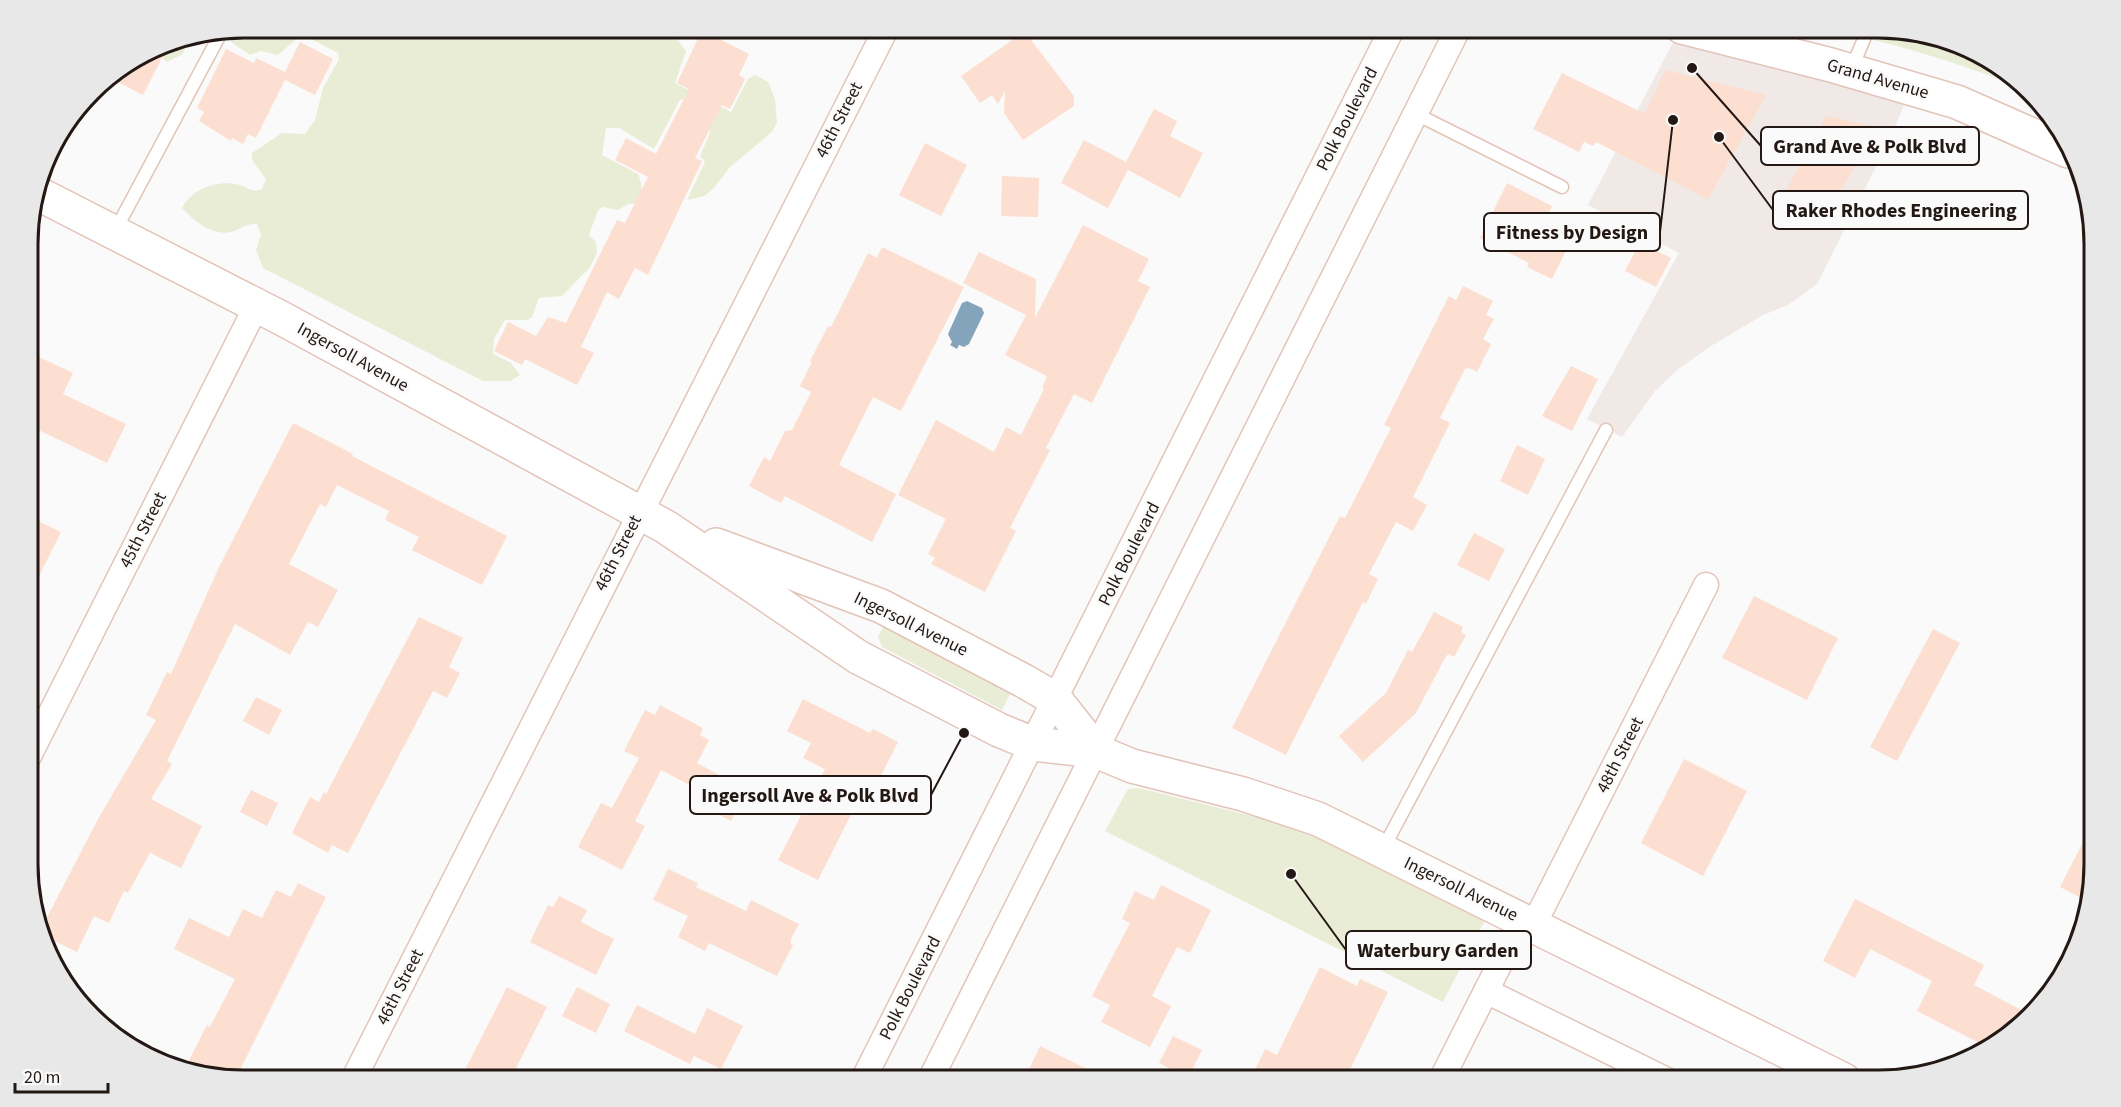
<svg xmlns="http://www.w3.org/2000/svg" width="2121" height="1107" viewBox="0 0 2121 1107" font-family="'Source Sans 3',sans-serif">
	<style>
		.built { fill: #f0e9e5 }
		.green { fill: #eaedd6 }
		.water { fill: #84a4bc }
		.building { fill: #fcdfd0 }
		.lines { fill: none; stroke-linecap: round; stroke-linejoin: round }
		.service-casing { stroke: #e2c4b9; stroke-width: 15 }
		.minor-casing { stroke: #e2c4b9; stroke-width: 27 }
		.secondary-casing { stroke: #e2c4b9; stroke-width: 36 }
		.service { stroke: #fff; stroke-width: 12 }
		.minor { stroke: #fff; stroke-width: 24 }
		.secondary { stroke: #fff; stroke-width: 33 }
		.labels { text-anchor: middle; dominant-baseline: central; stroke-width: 5; stroke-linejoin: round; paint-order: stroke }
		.street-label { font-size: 18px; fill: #231814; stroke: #fafafa }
		.rim { fill: none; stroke: #231814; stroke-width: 3 }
		.leader { fill: none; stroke: #231814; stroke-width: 2 }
		.callout-dot { fill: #231814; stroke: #fafafa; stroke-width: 2 }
		.callout { fill: #fafafa; stroke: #231814; stroke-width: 2 }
		.callout-label { font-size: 20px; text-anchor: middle; font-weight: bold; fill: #231814 }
	</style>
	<rect width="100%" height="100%" fill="#fafafa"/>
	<polygon class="built" points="1681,27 1911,88 1890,139 1817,284 1788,305 1763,315 1711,346 1677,370 1655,391 1622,437 1587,419 1679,253 1588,205"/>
	<g class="green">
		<path d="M244,27h424l18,24 -11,32 56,29 17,-33 7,-4 13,7 7,17 2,23 -5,10 -42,35 -17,22 -9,7 -17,4 18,-38 -5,-6 10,-23 -25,-34 -5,1 -26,49 -35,-21h-13l-4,27 36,19c4,8 3,18 7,29l-17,1 -10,6 -15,-3 -5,3 -9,25 7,7 1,11 -7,14 -28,29 -23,2 -7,19 -4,3h-23l-11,19 -1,15 18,9 9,12 -10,6h-27l-220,-113 -7,-18 5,-15 -4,-11c-12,-1 -15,5 -26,8 -19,4 -37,-11 -49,-24 10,-19 36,-29 58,-23 9,3 11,8 22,4l4,-10 -14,-19v-7l30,-20 23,1 10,-14 8,-32 16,-29 -1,-6 -33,-17h-5l-22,19 -17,-4 -11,4 -19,-13 2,-5 -5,-7z"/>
		<path d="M1821,27h56l96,23 42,36c-63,-27 -127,-43 -194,-59z"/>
		<polygon points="210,34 204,39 187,43 183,54 167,62 157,54 162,43"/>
		<polygon points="887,627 1012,690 1002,710 882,647 878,637 883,628"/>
		<polygon points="1139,788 1304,829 1479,917 1484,922 1443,1002 1105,831 1128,789"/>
	</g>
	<polygon class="water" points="967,301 982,308 984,313 969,344 964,347 959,345 957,349 950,345 952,342 948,334 962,303"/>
	<g class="building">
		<polygon points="1031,27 1038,27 1031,40 1074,96 1074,106 1023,140 1004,113 1005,91 998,104 992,95 980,103 961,76"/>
		<polygon points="702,30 749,54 739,75 745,79 730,109 722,105 695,158 702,161 648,275 635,268 619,299 607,292 581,347 594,353 577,385 525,359 522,365 494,351 508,322 536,336 548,317 566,323 617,220 625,223 648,177 615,160 626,138 656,154 689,89 677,83"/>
		<polygon points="170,42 143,95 108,77 161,43"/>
		<polygon points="300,42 333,59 315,95 285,80 256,138 248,134 243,144 232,138 231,141 199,121 204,112 197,108 226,49 254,63 256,58 285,72"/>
		<polygon points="1665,70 1766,95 1708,199 1596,142 1593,146 1584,142 1579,152 1533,129 1562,73 1645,114"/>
		<polygon points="1154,109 1177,121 1170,136 1203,153 1180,198 1128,170 1108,208 1061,183 1084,140 1126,162"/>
		<polygon points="1826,116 1876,127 1833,205 1785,193"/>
		<polygon points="925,143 967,165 941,216 899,195"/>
		<polygon points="1002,176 1039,178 1038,217 1001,216"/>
		<polygon points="1507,183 1552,206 1549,212 1567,221 1557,241 1568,247 1552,279 1527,267 1529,263 1480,238"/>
		<polygon points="1083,225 1149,259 1138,281 1150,287 1092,403 1074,394 1046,448 1050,450 1010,528 1016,531 985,592 931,564 935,558 928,554 946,519 898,495 936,420 994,452 1006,427 1021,435 1044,389 1042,388 1047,376 1005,355 1026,315 963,283 979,252 1036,279 1035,318"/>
		<polygon points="1640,242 1671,258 1656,287 1625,271"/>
		<polygon points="882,247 964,287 901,411 873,397 839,465 896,494 872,542 785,496 781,503 749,486 764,457 770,461 785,431 792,430 811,392 800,386 812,362 810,361 828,326 831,327 868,253 877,258"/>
		<polygon points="1463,286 1493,301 1486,315 1494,319 1483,339 1491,344 1477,372 1469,368 1465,369 1440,418 1450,423 1413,497 1427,505 1413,531 1396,522 1369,574 1378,579 1366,604 1363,602 1286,755 1232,728 1340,516 1345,518 1391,428 1384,425 1449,296 1456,300"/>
		<polygon points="39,357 73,373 63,394 126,424 107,463 28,425 28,380"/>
		<polygon points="1571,366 1598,379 1572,431 1542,416"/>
		<polygon points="293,423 353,454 352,456 507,536 482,585 412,550 419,537 385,520 389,511 337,485 326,507 320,504 289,564 338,590 318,627 308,622 290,655 235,624 167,761 172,764 151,799 202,826 181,868 150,853 128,893 124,891 109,923 94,916 77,952 46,937 42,927 98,819 156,720 146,715 167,672 171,674 219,567"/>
		<polygon points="1517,445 1545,459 1528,495 1500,481"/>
		<polygon points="28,516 61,532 28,598"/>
		<polygon points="1474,533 1505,549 1489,581 1457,565"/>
		<polygon points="1754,596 1838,638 1807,700 1722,658"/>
		<polygon points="1434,612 1463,627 1461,632 1466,635 1454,657 1449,654 1446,656 1416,713 1363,762 1339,736 1386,693 1408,650 1412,652"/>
		<polygon points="419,617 463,638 449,667 460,673 447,698 433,691 348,853 332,845 328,853 292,833 310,797 319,802 324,792 326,794"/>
		<polygon points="1933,629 1960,643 1897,761 1870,747"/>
		<polygon points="256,697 282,710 269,735 243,721"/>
		<polygon points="803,699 870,733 873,729 898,742 870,797 862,793 818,880 778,860 825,769 803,758 811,743 787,731"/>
		<polygon points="660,705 703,728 700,735 709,740 697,763 747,790 731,821 705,807 710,796 661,770 635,821 645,826 622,870 578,847 601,803 612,808 639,758 624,751 645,710 655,715"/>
		<polygon points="1684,759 1747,791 1703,876 1641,843"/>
		<polygon points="251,790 278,803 267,826 240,812"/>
		<polygon points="2094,821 2094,863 2085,900 2060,887"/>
		<polygon points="668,869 698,883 696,887 746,911 751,900 799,924 791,939 791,944 793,945 777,976 709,943 705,951 678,937 688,916 653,900"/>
		<polygon points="298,883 326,897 236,1078 186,1066 207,1025 210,1027 235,979 174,949 189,918 229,937 243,909 262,918 276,890 291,897"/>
		<polygon points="1161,885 1211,910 1190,953 1177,947 1152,996 1171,1006 1150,1047 1101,1022 1110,1005 1092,996 1130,923 1122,919 1135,891 1154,900"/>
		<polygon points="559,896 587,910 581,922 614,939 596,975 530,942 548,905 553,907"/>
		<polygon points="1855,899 1984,965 1974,985 2025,1012 1997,1044 1987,1047 1917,1011 1932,981 1870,949 1855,978 1823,961"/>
		<polygon points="1320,967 1357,986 1360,979 1388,992 1345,1080 1250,1080 1265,1049 1277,1055"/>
		<polygon points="507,987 547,1007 510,1080 460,1080"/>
		<polygon points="577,987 610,1004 596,1033 562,1016"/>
		<polygon points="637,1005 695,1034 707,1008 743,1026 721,1069 694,1056 690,1064 624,1031"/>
		<polygon points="1173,1036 1202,1050 1188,1078 1159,1063"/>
		<polygon points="1040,1046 1110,1080 1024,1080"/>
	</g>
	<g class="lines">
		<g class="service-casing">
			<g id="service">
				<polyline points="1851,70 1869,27"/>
				<polyline points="1416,114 1562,187"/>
				<polyline points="115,231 222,31"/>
				<polyline points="1383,849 1606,430"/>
			</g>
		</g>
		<g class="minor-casing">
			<g id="minor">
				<polyline points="29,756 257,305"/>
				<polyline points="1533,926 1706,585"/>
				<polyline points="1486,991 1667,1080"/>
				<polyline points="353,1080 887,27"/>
				<polyline points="863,1080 1393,27"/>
				<polyline points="930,1080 1459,27"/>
				<polyline points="1441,1080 1522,920"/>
			</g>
		</g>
		<g class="secondary-casing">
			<g id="secondary">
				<polyline points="1682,27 1831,65 1957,102 2068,151"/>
				<polyline points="37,193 283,319 666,527 858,657 999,730 1033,744 1096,751 1132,766 1243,794 1318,819 1844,1080"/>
				<polyline points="716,545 881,606 1024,681 1055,699 1096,751"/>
			</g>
		</g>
		<use href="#service" class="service"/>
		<use href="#minor" class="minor"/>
		<use href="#secondary" class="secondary"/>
	</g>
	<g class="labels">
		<g class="street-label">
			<text transform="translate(1878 79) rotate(16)">Grand Avenue</text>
			<text transform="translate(1347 119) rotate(-63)">Polk Boulevard</text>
			<text transform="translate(839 120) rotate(-63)">46th Street</text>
			<text transform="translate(353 357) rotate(29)">Ingersoll Avenue</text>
			<text transform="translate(143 530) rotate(-63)">45th Street</text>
			<text transform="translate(618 553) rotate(-63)">46th Street</text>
			<text transform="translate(1129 554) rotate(-63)">Polk Boulevard</text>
			<text transform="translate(911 624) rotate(26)">Ingersoll Avenue</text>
			<text transform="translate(1620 755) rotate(-63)">48th Street</text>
			<text transform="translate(1461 889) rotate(26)">Ingersoll Avenue</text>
			<text transform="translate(400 987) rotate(-63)">46th Street</text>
			<text transform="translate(910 988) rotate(-63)">Polk Boulevard</text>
		</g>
	</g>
	<path d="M0 0H2121V1107H0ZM244 38H1878A206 206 0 0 1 2084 244V864A206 206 0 0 1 1878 1070H244A206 206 0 0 1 38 864V244A206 206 0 0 1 244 38Z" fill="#e9e8e8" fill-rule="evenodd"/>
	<path class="rim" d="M244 38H1878A206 206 0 0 1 2084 244V864A206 206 0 0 1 1878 1070H244A206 206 0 0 1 38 864V244A206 206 0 0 1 244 38Z"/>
	<path class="leader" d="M1692 68L1761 146M1719 137L1773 210M1673 120L1660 232M964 733L931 795M1291 874L1346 950"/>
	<g class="callout-dot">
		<circle cx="1692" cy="68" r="6"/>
		<circle cx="1719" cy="137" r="6"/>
		<circle cx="1673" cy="120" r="6"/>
		<circle cx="964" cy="733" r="6"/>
		<circle cx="1291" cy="874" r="6"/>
	</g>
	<g class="callout">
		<rect x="1761" y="127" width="218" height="38" rx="6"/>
		<rect x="1773" y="191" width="255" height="38" rx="6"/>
		<rect x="1484" y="213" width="176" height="38" rx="6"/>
		<rect x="690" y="776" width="241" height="38" rx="6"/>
		<rect x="1346" y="931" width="185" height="38" rx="6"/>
	</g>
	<g class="callout-label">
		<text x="1870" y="153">Grand Ave &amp; Polk Blvd</text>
		<text x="1901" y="217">Raker Rhodes Engineering</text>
		<text x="1572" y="239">Fitness by Design</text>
		<text x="810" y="802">Ingersoll Ave &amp; Polk Blvd</text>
		<text x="1438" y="957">Waterbury Garden</text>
	</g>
	<path d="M15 1083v9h93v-9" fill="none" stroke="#231814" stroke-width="3"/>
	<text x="24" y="1083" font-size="18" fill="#231814" stroke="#fafafa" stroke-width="4.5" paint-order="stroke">20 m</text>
</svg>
